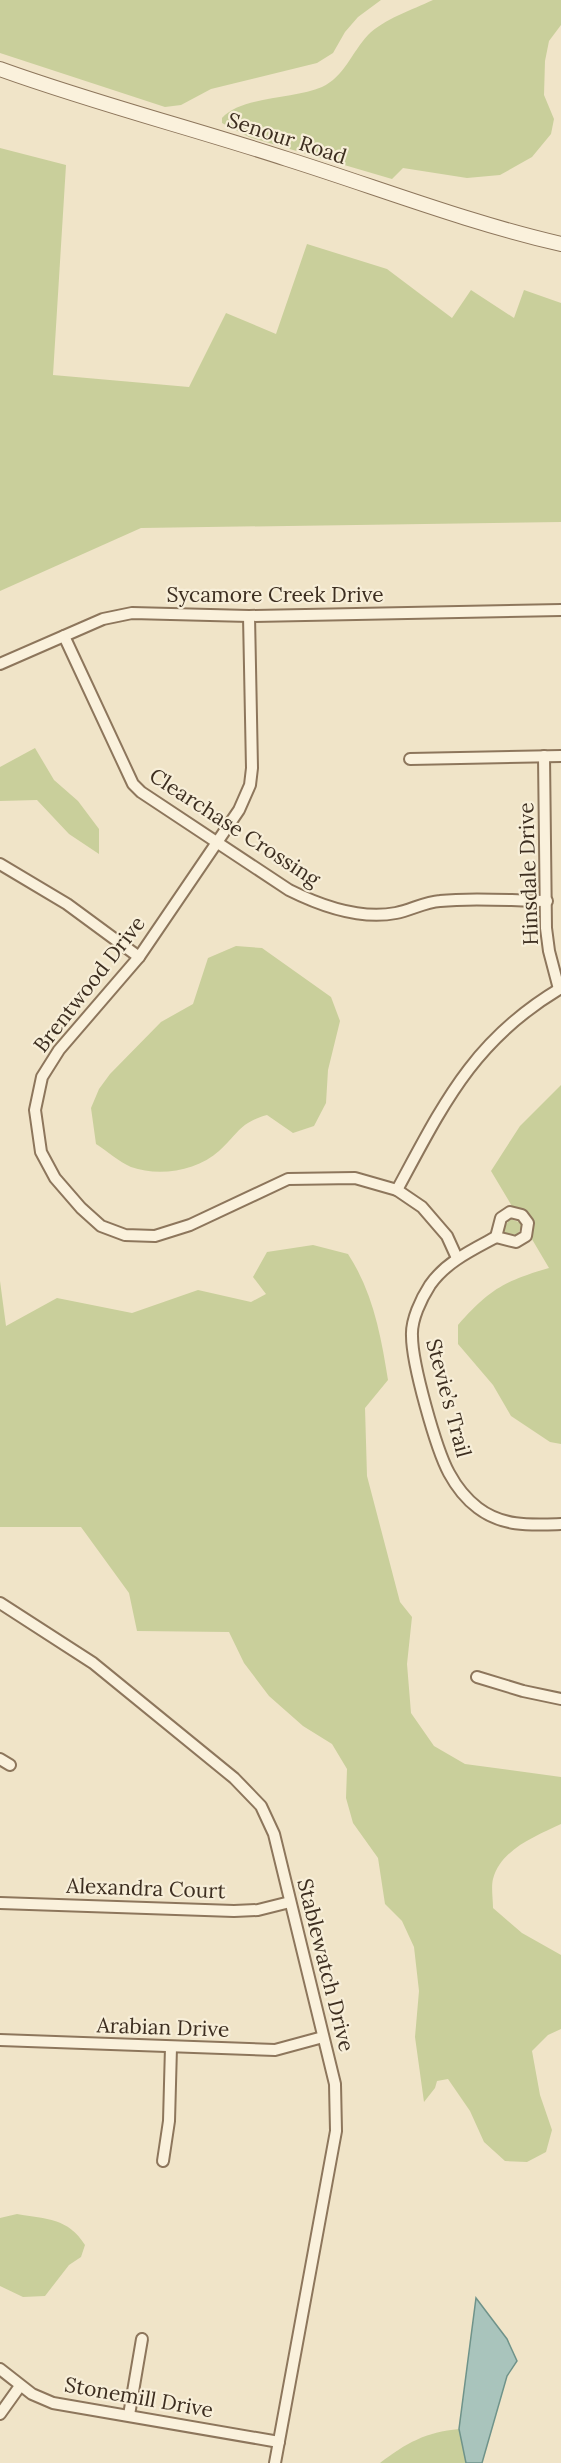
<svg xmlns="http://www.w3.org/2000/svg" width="561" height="2463" viewBox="0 0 561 2463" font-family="Lora,serif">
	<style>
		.green { fill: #c9cf9b }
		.water { fill: #a9c4bc; stroke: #6f938a; stroke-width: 1.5 }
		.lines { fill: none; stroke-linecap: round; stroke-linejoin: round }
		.minor-casing { stroke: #8d765c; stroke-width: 14 }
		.tertiary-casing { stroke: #8d765c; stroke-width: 16 }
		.minor { stroke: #faf1dc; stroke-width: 10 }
		.tertiary { stroke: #faf1dc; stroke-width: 14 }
		.labels { text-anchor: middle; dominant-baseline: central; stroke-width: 4.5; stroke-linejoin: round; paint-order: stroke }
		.street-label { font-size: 21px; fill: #3d2e20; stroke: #f7eed8 }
	</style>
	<rect width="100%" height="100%" fill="#f0e4c8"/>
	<g class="green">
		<polygon points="0,0 381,0 358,17 345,32 333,53 317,63 211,89 181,105 165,107 0,53"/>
		<path d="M433,0h128v25l-12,16 -4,20 -1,34 10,24 -3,15 -19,23 -32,18 -33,3 -64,-10 -11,11 -143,-42 -27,-14v-5c19,-22 73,-19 100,-31 22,-10 30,-35 46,-52 16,-16 44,-25 65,-35z"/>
		<polygon points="0,148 66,165 53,375 189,387 226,313 276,334 307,244 387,269 452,318 471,290 514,318 524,290 561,303 561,522 141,528 0,591"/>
		<polygon points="35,748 54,780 78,801 99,829 99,854 69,834 37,800 0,801 0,767"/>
		<path d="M236,946l26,2 69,49 9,24 -12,49 -2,33 -12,23 -21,7 -26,-18c-28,8 -28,18 -48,36 -22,20 -60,26 -88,16 -12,-5 -24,-16 -35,-23l-5,-36 8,-19 11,-15 51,-52 32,-18 15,-46z"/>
		<path d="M561,1085v359l-11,-2 -39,-26 -18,-31 -35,-41v-19c31,-35 46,-44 91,-57l-26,-44 -6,11 -16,-3 9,-13 12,4 -31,-52 29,-45z"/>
		<path d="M313,1245l35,9c25,38 33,82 40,126l-23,28 2,68 33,126 12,15 -5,47 4,49 23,33 31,18 96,13v47c-25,12 -60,25 -68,55 -2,8 0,20 0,29l29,25 39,22v74l-13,6 -16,16 8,44 12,35 -6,22 -19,10 -22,-1 -21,-19 -14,-31 -22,-32 -11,2 -2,7 -11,14 -9,-65 4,-46 -5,-44 -12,-26 -17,-17 -7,-46 -25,-35 -7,-25 1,-29 -15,-25 -29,-18 -34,-30 -25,-33 -15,-31 -92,-1 -8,-38 -48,-66h-81v-246l6,45 51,-28 75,15 66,-23 53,12 15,-8 -13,-17 14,-25z"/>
		<path d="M17,2214c30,5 51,4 68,31l-4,12 -12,8 -24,31 -22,1 -23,-11v-68z"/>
		<path d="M459,2429l7,34h-86c26,-20 46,-31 79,-34z"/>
	</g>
	<polygon class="water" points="476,2298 507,2339 517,2361 507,2376 482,2463 466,2463 459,2429"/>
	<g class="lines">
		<g class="minor-casing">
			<g id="minor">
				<polyline points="249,616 252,768 250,785 239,810 139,957 59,1050 42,1077 35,1110 41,1152 55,1178 81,1208 101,1226 125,1235 155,1236 190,1225 288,1179 355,1178 397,1190 422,1207 447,1236 457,1258"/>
				<path d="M64,636l69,148 8,8 148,98c32,16 71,30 107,23 15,-3 29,-11 44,-12 35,-4 72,0 107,0"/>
				<polyline points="0,664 103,619 132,613 249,616 561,610"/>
				<polyline points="544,756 546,928 549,951 559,989"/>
				<polyline points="410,759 561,756"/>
				<polyline points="0,864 67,904 139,957"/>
				<path d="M397,1190c46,-85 76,-150 164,-202"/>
				<polygon points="510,1212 522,1215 528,1223 526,1236 516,1242 496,1237 501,1218"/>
				<path d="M496,1237c-24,13 -50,25 -66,48 -9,14 -19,35 -18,51 0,28 24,113 37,137 7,13 17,26 29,35 25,19 53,17 83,16"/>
				<polyline points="0,1603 93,1663 234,1778 261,1806 274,1834 335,2084 336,2131 275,2463"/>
				<polyline points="477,1677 523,1691 561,1699"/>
				<polyline points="0,1759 10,1765"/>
				<polyline points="0,1903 234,1911 258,1910 290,1902"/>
				<polyline points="0,2040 275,2050 323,2037"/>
				<polyline points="163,2161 169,2121 171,2047"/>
				<polyline points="0,2369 32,2394 53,2403 279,2442"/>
				<polyline points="0,2414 20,2386"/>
				<polyline points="129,2415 142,2339"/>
			</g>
		</g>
		<g class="tertiary-casing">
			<path id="tertiary" d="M0,69c94,34 192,59 287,90 92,29 179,63 274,85"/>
		</g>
		<use href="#minor" class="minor"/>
		<use href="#tertiary" class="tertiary"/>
	</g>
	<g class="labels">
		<g class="street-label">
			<text transform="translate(287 138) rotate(18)">Senour Road</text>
			<text x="275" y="594">Sycamore Creek Drive</text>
			<text transform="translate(235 827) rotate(33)">Clearchase Crossing</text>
			<text transform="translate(528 874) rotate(-92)">Hinsdale Drive</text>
			<text transform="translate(89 984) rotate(-52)">Brentwood Drive</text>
			<text transform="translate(449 1398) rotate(75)">Stevie’s Trail</text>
			<text transform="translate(146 1888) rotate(2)">Alexandra Court</text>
			<text transform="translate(326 1965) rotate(76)">Stablewatch Drive</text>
			<text transform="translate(163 2027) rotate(2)">Arabian Drive</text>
			<text transform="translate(139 2397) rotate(10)">Stonemill Drive</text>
		</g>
	</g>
</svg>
